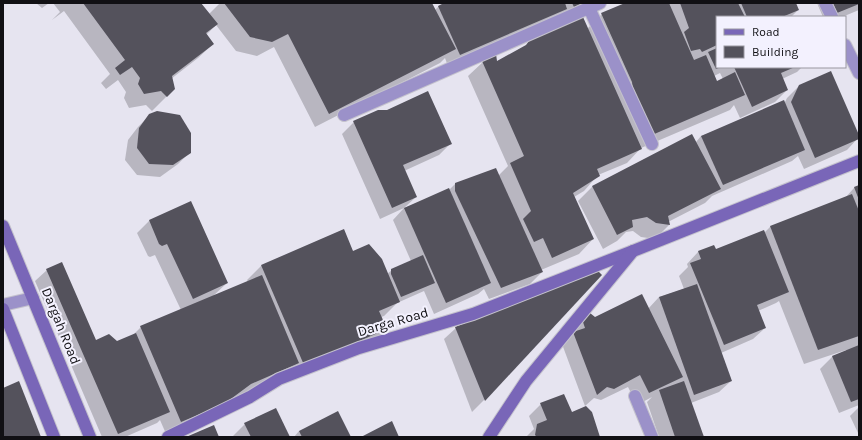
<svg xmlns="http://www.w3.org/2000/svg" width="862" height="440" viewBox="0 0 862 440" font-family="Karla,sans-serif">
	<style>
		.shadow { fill: #0003; fill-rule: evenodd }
		.building { fill: #54525c }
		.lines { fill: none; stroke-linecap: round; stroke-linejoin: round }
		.street-casing { stroke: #c4c2cd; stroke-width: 14 }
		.secondary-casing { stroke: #c4c2cd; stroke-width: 14 }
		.street { stroke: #9b91c9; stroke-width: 12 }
		.secondary { stroke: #7966b8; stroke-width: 12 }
		.labels { text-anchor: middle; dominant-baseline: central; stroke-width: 4; stroke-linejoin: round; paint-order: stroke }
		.street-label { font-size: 14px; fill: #111014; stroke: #f3f1fe }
	</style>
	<rect width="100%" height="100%" fill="#e6e4f0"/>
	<g class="shadow">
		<polygon points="36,3 49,3 42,8"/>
		<polygon points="53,3 200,3 209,14 220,3 431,3 435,10 439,6 446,3 596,3 448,66 445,58 440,63 315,127 274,47 257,56 236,51 216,25 206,35 213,44 198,58 171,79 174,89 152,111 146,105 129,108 124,98 126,92 118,80 106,89 101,83 110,74 64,11 52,20 60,12"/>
		<path d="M628,3h167l3,7 -7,7h-74v50h85l-5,5 -15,7 5,11 -12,12 -35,16 -6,-13 -4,5 -89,38 -14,15 -29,12 -14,16 -10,6 19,42 -14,15 -38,16 1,2 -12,12 -41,15 -5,-10 -6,5 -44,20 -10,-23 -27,12 -13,13 -3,1 5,12 -14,14 -205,93 -7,-16 -3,3 -32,14h-23l-67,-156 12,-11 49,71 21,1 15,-6 9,-9 40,-17 -26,-55 -5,2 -2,-1 -11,-23 12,-12 41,-18 37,80 -14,13 35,-14 -1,-2 14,-14 82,-36 10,22 34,22 5,-4 19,-9 -18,-41 11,-12 45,-18 7,-7 42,-7 10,-10 -40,-90 15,-14h13l91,-33 15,-15zM720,73l3,6 -7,3 -2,-6z"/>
		<polygon points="817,3 859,3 859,10 842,17 823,17"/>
		<polygon points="799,86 859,137 847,150 804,169 798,156 792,161 712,196 705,203 668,222 669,225 655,239 641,237 633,231 626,232 617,241 603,249 578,201 592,187 696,142 701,136 784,104 787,98"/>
		<polygon points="150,115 190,152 178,164 160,177 137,175 125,160 128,140 138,127"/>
		<polygon points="354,122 450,144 439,155 404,171 416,197 404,208 380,219 342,134"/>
		<polygon points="859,186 859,405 839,413 820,369 832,357 846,351 846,350 804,364 779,301 776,303 758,311 765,328 753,339 721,353 731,381 719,392 691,403 702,437 659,437 647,402 652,397 637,405 628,387 601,400 594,398 585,406 562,344 582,320 648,309 659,297 684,289 679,276 688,267 687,264 698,252 714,246 716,251 764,233 770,227 845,198 854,188"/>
		<polygon points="601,275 484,400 472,412 444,339 456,328"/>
		<polygon points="541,404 571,413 599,437 526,437 534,429 529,416"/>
		<polygon points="859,407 859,435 850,416"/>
		<polygon points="245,424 289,437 232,437"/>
		<polygon points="299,431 350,437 294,437"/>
	</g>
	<g class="building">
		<polygon points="83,3 201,3 218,24 206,33 214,44 172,76 175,89 167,97 161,91 144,94 138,84 140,78 132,67 120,75 115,68 125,60"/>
		<polygon points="224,3 432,3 456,49 329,114 288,34 272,42 250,37"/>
		<polygon points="444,3 565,3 567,9 460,55 438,6"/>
		<polygon points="572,3 583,3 574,7"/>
		<polygon points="625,3 669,3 694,60 706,55 717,81 735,72 745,95 652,135 633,90 632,82 601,13"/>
		<polygon points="680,3 738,3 745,17 717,17 717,45 702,52 700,49 691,51 684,32 689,28"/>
		<polygon points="741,3 796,3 799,10 782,17 747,17"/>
		<polygon points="833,3 859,3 859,4 837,13"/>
		<polygon points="583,17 642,149 597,169 600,176 573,193 594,239 552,258 543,238 534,242 523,219 531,211 510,163 524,156 482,61 496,54 497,61 526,45 529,41"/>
		<polygon points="717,48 717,67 721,67 716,69 708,52"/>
		<polygon points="734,67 795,67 781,73 788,90 752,107"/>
		<polygon points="831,71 859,135 859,139 815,158 791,102 799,85"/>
		<polygon points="428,91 452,144 403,165 417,197 392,208 353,121 378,110 387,110"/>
		<polygon points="784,100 805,150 723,185 701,136"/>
		<polygon points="157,111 180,115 191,133 191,153 173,165 149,164 137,148 139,128 149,114"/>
		<polygon points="692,134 721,189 668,216 670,225 656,223 647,217 632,220 633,227 617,235 592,186"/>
		<polygon points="496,168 543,272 501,288 455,191 455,183"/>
		<polygon points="859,185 859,200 854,187"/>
		<polygon points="449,188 491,283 446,303 404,208"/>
		<polygon points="852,194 859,211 859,336 818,350 770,226"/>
		<polygon points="191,201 228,283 193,299 167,244 162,246 159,244 149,220"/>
		<polygon points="344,229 353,251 369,244 382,259 400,302 379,311 387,329 304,365 261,265"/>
		<polygon points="764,230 789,292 757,305 766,328 724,345 690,263 701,259 698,251 714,245 716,249"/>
		<polygon points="423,255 435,283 401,297 391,274 391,269"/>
		<polygon points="62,262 96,340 109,334 117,341 136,333 170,412 118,434 46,269"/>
		<polygon points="598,271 602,275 485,401 455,327"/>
		<polygon points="262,275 299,363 251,384 224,404 181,422 140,326"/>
		<polygon points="697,284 732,381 694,395 659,297"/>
		<polygon points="642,294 683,377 649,393 640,375 614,389 607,387 597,395 573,332 585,328 582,319 590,313 595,317"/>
		<polygon points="859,345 859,399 851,402 832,356"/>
		<polygon points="19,381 41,437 3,437 3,388"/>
		<polygon points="684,381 704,437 675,437 659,390"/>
		<polygon points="564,394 572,412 586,406 592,412 600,437 537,437 535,435 537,424 547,420 540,403"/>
		<polygon points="276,408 290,437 251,437 244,423"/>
		<polygon points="338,411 351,437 302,437 299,431"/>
		<polygon points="392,421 399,437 361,437"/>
		<polygon points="214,425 219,437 186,437"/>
	</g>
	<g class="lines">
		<g class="street-casing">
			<g id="street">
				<polyline points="825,3 832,17"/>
				<polyline points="589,8 652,144"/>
				<polyline points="845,45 859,73"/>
				<polyline points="344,115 600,3"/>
				<polyline points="3,305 33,298"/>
				<polyline points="635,396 652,437"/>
			</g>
		</g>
		<g class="secondary-casing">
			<g id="secondary">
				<polyline points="3,226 90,437"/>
				<polyline points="3,309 54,437"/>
				<polyline points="168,437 250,397 279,379 359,348 473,314 633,251"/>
				<polyline points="489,437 526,381 633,251 859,161"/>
			</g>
		</g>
		<use href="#street" class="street"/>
		<use href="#secondary" class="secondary"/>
	</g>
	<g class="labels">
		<g class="street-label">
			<text transform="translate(393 322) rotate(-16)">Darga Road</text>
			<text transform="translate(61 326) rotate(68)">Dargah Road</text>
		</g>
	</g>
	<rect width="862" height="440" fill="none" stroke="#111014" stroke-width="8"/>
	<rect x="716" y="16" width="130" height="52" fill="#f3f1fe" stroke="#9997a0"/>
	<rect x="724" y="29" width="20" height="6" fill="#7966b8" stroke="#9997a0"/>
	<text x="752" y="36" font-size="12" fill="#111014">Road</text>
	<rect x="724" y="46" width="20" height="12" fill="#54525c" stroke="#9997a0"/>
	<text x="752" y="56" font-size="12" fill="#111014">Building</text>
</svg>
